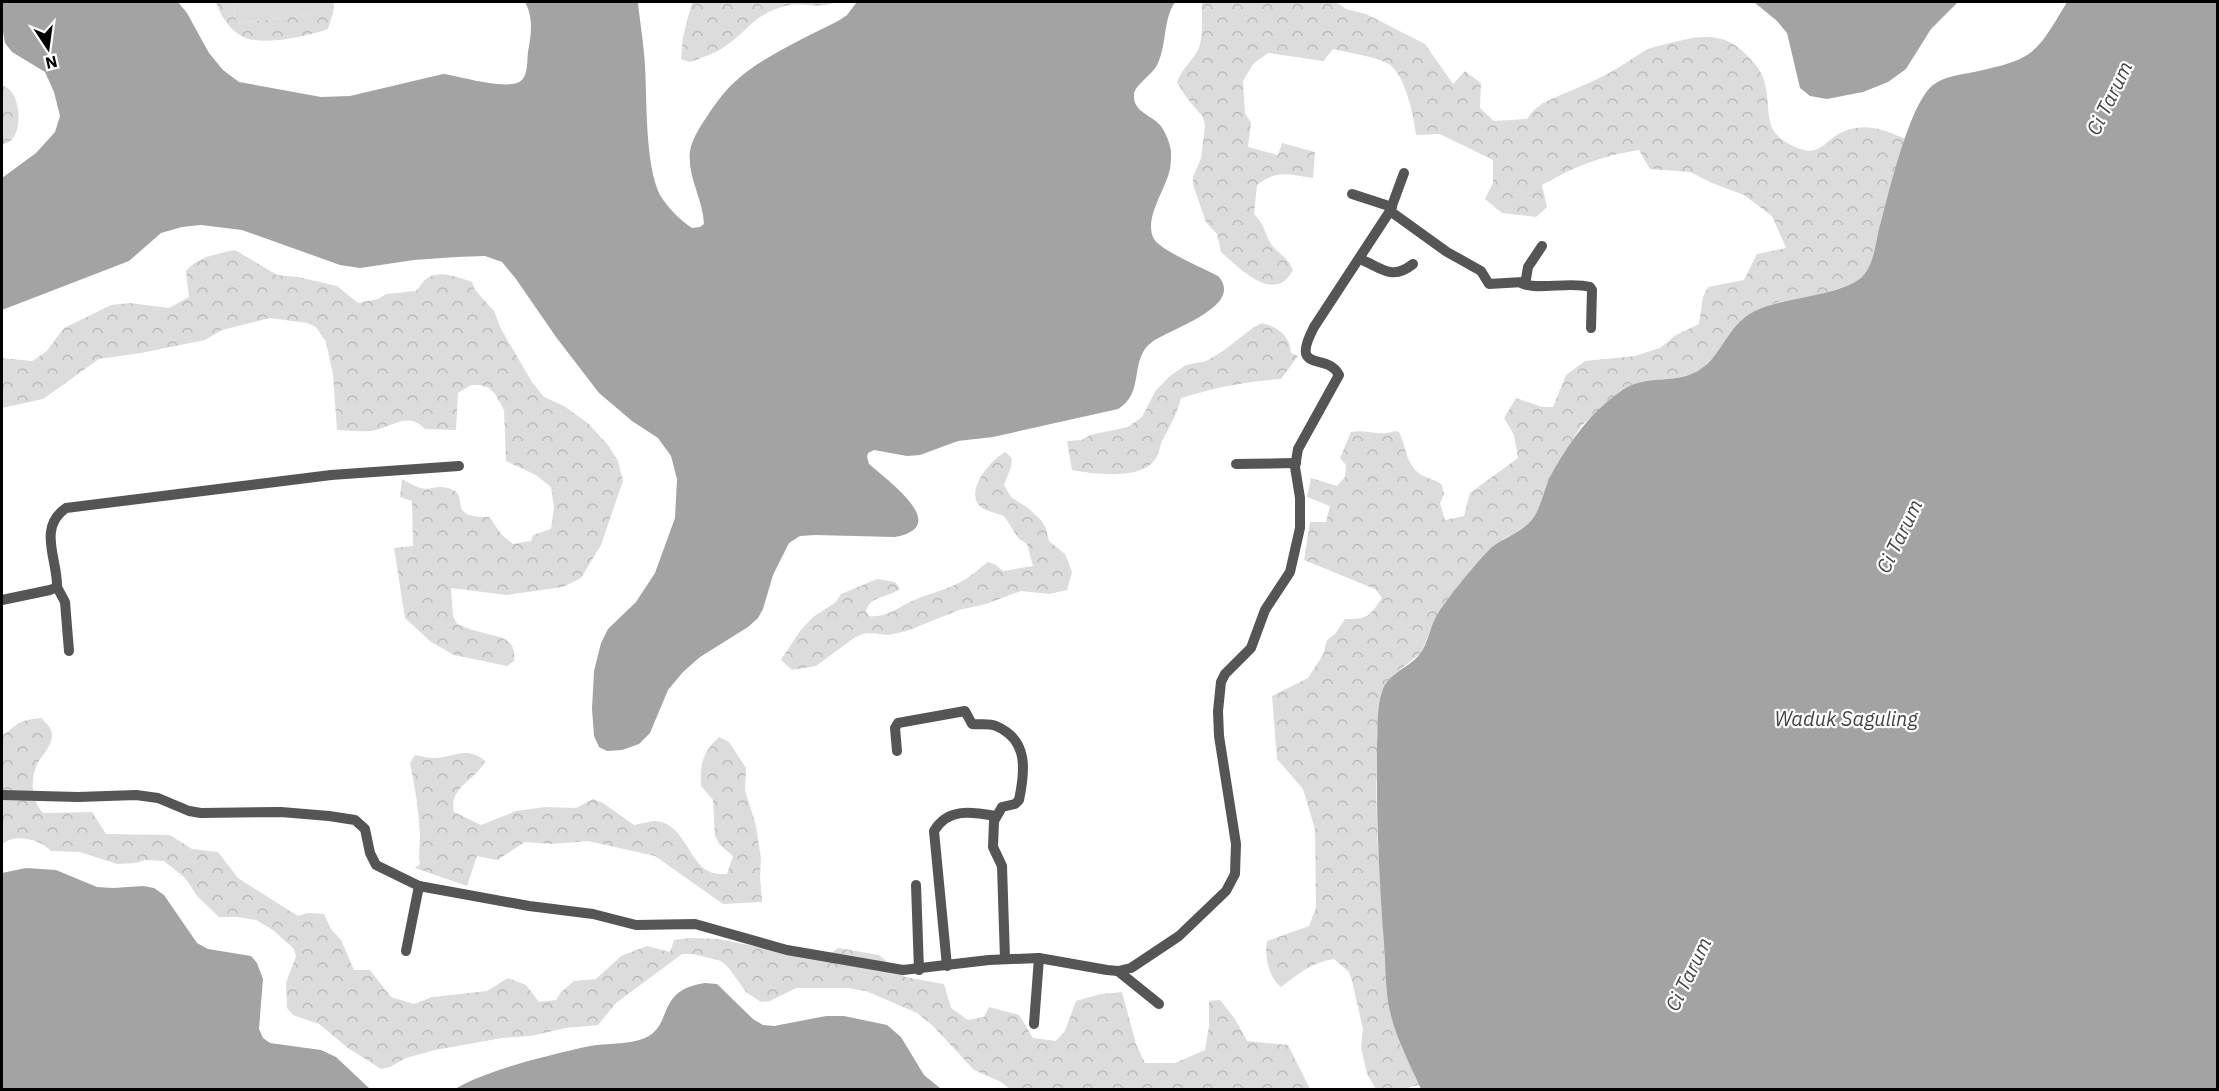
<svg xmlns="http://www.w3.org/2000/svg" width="2219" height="1091" viewBox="0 0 2219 1091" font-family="'IBM Plex Sans',sans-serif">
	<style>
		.green { fill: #dcdcdc }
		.forest { fill: url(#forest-crowns) }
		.water { fill: #a3a3a3 }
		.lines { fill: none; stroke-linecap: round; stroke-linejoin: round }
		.minor { stroke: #555; stroke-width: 10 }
		.labels { text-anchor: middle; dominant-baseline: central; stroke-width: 4.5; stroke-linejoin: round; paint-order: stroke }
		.water-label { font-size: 20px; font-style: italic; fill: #444; stroke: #fff }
	</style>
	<defs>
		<pattern id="forest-crowns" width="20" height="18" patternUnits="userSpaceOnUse" patternTransform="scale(1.5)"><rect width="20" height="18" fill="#dcdcdc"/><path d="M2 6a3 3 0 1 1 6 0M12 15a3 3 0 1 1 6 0" fill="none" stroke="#bbb"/></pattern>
	</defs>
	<rect width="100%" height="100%" fill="#fff"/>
	<polygon class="green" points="232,2 315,2 317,14 237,23"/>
	<g class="forest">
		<path d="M216,2h16l5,21 79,-9 -1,-12h19l-1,11 -5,16c-20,7 -53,14 -74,11 -19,-2 -33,-22 -38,-38z"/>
		<path d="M692,2h143c-15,8 -33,-1 -50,4 -33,9 -36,25 -61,41 -10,7 -23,11 -34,15l-9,-3 2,-22z"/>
		<path d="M1202,2h134l10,7 20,5 59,30 28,40 12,-13 16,12 -1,25 14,13 33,-2 7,-9 9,-7c20,-10 42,-17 62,-28 15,-7 28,-18 43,-26 8,-3 18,-5 26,-7 33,-8 55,-9 78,19 7,7 11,14 13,23 7,28 -4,47 28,62 29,14 30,-7 52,-15 22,-9 41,0 61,8l-17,53 -18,72 -7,13 -9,6 -36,12 -40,7 -18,7 -57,58 -11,7 -18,4 -35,4 -13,5 -46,39 -32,54 -7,22 -9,17 -6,7 -25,14 -71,89 -10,24 -29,23 -8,12 -6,21 -2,80 2,58 12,165 11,34 18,39 -16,4h-27l-9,-15 -6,-27 2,-18 -11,-48 -3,-9 -15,-13c-22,3 -36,15 -53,28 -12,-9 -17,-31 -14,-46l42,-15 7,-18 -1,-79 -12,-40 -26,-30 -5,-63 36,-18 15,-23 4,-15 8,-6 10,-15c23,0 24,-2 37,-21l-7,-9 -71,-29 6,-38h16l4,-16 -23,-9 4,-19 26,8 8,-9 1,-12 -6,-7 11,-26c15,-3 29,5 44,-1l4,1c8,16 6,31 21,42 7,5 16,5 22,11l2,9 -4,9 5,17 19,-4 6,-23 48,-35 -4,-23 -10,-17 12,-20 26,9h11l13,-32 19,-14 50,-5 25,-8 16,-13 23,-11 4,-27 5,-10 36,-7 13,-26 29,-6 -14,-32 -28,-21 -32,-12 -22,-11 -40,-3 -11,-19c-41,7 -61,15 -97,35l5,22 -11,10 -34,-4 -17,-14 8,-16v-23l-53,-26 -24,1c-2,-18 -11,-63 -29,-72 -14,-7 -38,-10 -54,-14l-10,12 -55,-8 -15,11 -10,17 2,32 6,10 -3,24 30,8 4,-12 33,9 -2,26c-25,-3 -35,-9 -56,7l-3,29c11,11 10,18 17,30 7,10 16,12 22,26 -19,36 -54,-3 -72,-18l-4,-18 -11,-12 -13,-37v-8l8,-19 4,-32 -2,-9 -17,-20 -9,-15c5,-13 15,-21 21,-32 6,-13 3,-34 4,-48z"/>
		<path d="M2,85c2,2 6,2 8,5 12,12 13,54 -8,54z"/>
		<path d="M235,250l42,25 21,2 39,9 21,17 20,-4 8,-5 30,-3c4,-4 8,-12 13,-14 13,-7 30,1 43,5l3,8 19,21 7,18 31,53 12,15 20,9 25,18 7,8 12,13 10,16 5,20 -22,64 -20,33 -18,9 -56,8 -56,-7 2,28 4,8c9,4 18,7 27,9 18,5 32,5 30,28l-7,5 -53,-11 -23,-13 -26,-24 -11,-70 19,-2 -1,-45 -12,-4 2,-18c6,3 12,7 18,9 11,3 20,-5 33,2 16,7 -7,28 36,27l13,18 11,9 18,-3 2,-6 18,-6 3,-22 -3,-20 -15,-12 -30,-14 -2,-51 -9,-16 -6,-6 -9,-3h-9l-13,8 -2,37 -31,-1c-18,-19 -33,-1 -54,2 -11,1 -23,-1 -34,-1l-4,-55 -7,-33 -10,-15 -9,-4 -37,-5 -48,12 -17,10 -64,13 -42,6 -56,40 -41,9v-50l30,3 14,-9 18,-24 47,-23 19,-2 39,5 20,-11 -3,-26c13,-15 31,-17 49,-21z"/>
		<path d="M1262,323c16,4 28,13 29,30l7,3 -17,23c-38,3 -63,8 -100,19 -4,16 -11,28 -19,43 -2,5 -3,12 -6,17 -13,23 -63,16 -84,12l-5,-29 15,-1 8,-5 38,-8 14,-10 14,-27 14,-14 16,-11 20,-4 17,-10 31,-24z"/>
		<path d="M1005,452l7,6 -1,9 -7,18 7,12 17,11 13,12 5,8 3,13 16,13 7,18 -5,18 -18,4 -28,-3 -35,13 -27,6 -52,21 -19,4 -18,-2 -8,1 -8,4 -38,28 -24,4 -11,-10 19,-29 13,-14 23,-15 5,-8 36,-15 18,3 5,7c-12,9 -29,6 -34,22l3,5c18,2 28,-8 43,-15 20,-9 44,-13 61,-27 5,-4 9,-8 15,-12l8,3 7,6 30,-5 -6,-22 -8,-5 -15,-23c-9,-4 -20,-4 -26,-12 -11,-16 13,-44 27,-52z"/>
		<path d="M41,718c4,4 10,9 11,16 1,11 -10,21 -15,30 -7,17 -6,36 6,49l49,-1 14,22 64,1 22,14 26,3 20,26 60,38 10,-3 16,1 7,15 10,11 13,30h16l21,27 23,7 18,-7 55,-6 21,-13 18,7 13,17 17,-2 5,-8 13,-11 22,-2 25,-23 26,-10 23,6 4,-12 17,-2 28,1 103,21 16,-12 41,7 26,22 39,7 7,24 17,12 16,-3 5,-10 30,8 14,23 23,3 9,-10 11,-30 25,-7 21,-2 14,52 9,19h30l30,-13 4,-24v-25l11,-1 15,19 12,22 41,4 22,44h-300l-9,-7 -27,-12 -41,-44 -16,-13 -51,-22 -18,-3h-52l-26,13 -9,1 -15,-10 -18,-25 -7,-6 -28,-7h-11l-66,49 -18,22 -32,3 -35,8 -29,2 -67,12 -29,8 -16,9 -9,2 -33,-21 -29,-24 -26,-9 -6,-7 -1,-25 10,-27 -2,-7 -21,-19 -17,-10 -18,-3h-19l-21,-20 -13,-19 -21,-17 -19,-1 -9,3 -19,1 -37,-12 -29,-1c-11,-12 -36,-18 -49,-7v-109c6,-2 7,-6 13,-9 7,-6 16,-7 26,-8z"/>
		<path d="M719,737l10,5 17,26 -1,22 11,36 5,32 -1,18 2,26 -39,2 -68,-48 -67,-15 -36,3 -27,-2 -28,18 -20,-4 -10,30 -52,-18 5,-4c-2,-10 0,-19 0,-29 -1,-24 -5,-48 -10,-72l5,-8c6,1 13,3 19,3 19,0 33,-13 51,3 -9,20 -37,26 -31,51l27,13 35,-14 29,-4 31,1 17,-9 10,4 31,22c6,-1 13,-3 19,-4 30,-1 35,40 55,50 5,3 13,3 19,3l6,-18 -14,-12 -4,-8 -2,-36 -12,-14c-1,-23 2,-34 18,-49z"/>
	</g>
	<g class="water">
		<path d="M2,2h176l9,11 22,40 14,17 16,12 82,15 29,-1 93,-22c17,2 67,18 79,6 6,-7 5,-19 6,-28 3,-18 6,-33 -3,-50h113c2,21 6,43 7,64 2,35 0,99 15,129 7,12 21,26 32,33l8,-1 4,-3c-1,-25 -17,-47 -14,-73 2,-11 9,-23 16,-33 9,-14 19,-28 32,-39 26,-23 69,-42 100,-58l9,-6 10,-13h318c-12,18 -8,41 -17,61 -5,12 -24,22 -24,32 -1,17 17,20 26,30 5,6 10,18 11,26 0,5 0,13 -1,18 -4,20 -27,50 -16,70 6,11 51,30 64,37 28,30 -49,53 -66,66 -24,18 -6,50 -34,67l-125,28 -35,4 -38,14 -13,1 -33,-6 -6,3 -1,4 2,7c18,16 84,63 26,73l-80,-2 -15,1 -11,7 -16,32 -10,34 -5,9 -10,9 -48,30 -17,15 -15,18 -18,43 -11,11 -17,6 -15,1 -8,-4 -5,-11 -2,-27 2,-38 7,-28 7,-14 28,-27 19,-29 20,-55 2,-39 -6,-23 -13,-18 -26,-17 -33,-28 -43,-56 -40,-58 -14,-17 -17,-6 -29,1 -42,3 -54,8 -20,-3 -98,-35 -41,-5 -19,2 -21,6 -32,28 -127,49v-132l34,-25 19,-21 5,-16 -6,-24 -9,-20 -33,-20 -7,-9 -3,-17z"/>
		<polygon points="1754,2 1958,2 1931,29 1906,69 1888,82 1863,92 1827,99 1810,96 1800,88 1787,33 1777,21"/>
		<path d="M2067,2h150v1087h-796c-11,-24 -23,-47 -30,-73 -6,-23 -5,-50 -7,-73 -5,-66 -8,-130 -7,-196 1,-19 -1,-40 6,-58 7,-17 26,-21 37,-35 8,-11 10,-27 17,-39 11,-18 36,-48 50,-63 12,-13 30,-17 42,-29 12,-12 14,-31 21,-46 20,-36 40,-65 74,-88 23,-15 54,-4 77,-20 18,-12 25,-36 42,-50 10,-9 26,-14 39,-17 20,-5 69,-11 82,-27 9,-11 11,-28 14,-41 9,-33 30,-129 55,-149 12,-9 27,-10 41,-13 61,-13 62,-18 93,-70z"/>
		<polygon points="26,868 56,870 97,887 113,888 143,886 154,888 164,895 197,943 208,949 251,956 257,963 263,979 259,1029 263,1038 270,1043 321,1050 336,1057 370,1089 2,1089 2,873"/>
		<path d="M705,983l12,1 36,35 10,6 11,1 52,-10h18l43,9 14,12 23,38 17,14h-486c31,-19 98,-35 135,-43 18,-3 38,-1 55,-8 29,-13 10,-48 60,-55z"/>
	</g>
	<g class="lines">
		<g class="minor">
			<polyline points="1352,194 1392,207"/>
			<polyline points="1390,211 1447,252 1481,271 1489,284 1523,282 1526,279 1528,267 1542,246"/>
			<path d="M1360,259c22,9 32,22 53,5"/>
			<path d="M1521,283c14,8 50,-2 69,4l2,3 -1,38"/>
			<polyline points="1236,464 1296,463"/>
			<polyline points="57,587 65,602 69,651"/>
			<path d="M2,600l48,-10 7,-3c1,-27 -20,-59 9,-79l265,-33 128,-9"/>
			<path d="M897,751l-2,-23 3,-5 67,-12 7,13c8,1 17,-1 24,2 33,14 29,45 23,74l-4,4 -13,3 -8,14 -1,26 9,19 3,93"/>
			<path d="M2,795l76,2 58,-2 22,3 31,13 12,2 80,-1 48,4 26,4 10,9 5,24 6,12 43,21 110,20 64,8 43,11 59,-1 92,26 116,20 86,-10 50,-2 68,12 11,1 13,-3 48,-32 47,-45 9,-17 1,-30 -17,-108 -1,-25 3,-29 4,-8 26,-26 14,-38 25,-38 10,-44v-30l-5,-31 3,-18 41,-74c-12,-24 -50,0 -25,-48l76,-116 14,-38"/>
			<polyline points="916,885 919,970"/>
			<polyline points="406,951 419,886"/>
			<path d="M947,966l-13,-135c14,-24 39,-19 62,-15"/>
			<polyline points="1118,971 1159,1004"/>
			<polyline points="1034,1024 1039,958"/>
		</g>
	</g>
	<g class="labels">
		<g class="water-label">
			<text transform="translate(2109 98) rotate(-64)">Ci Tarum</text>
			<text transform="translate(1899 536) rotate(-64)">Ci Tarum</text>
			<text x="1846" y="718">Waduk Saguling</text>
			<text transform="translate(1688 974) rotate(-64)">Ci Tarum</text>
		</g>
	</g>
	<rect width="2219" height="1091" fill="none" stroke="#000000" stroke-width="6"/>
	<g transform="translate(48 48) rotate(167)" stroke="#ffffff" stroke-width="4.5" paint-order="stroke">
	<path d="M0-4.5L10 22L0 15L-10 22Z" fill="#000000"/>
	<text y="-9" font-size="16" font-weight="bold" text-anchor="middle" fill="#000000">N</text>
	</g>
</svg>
